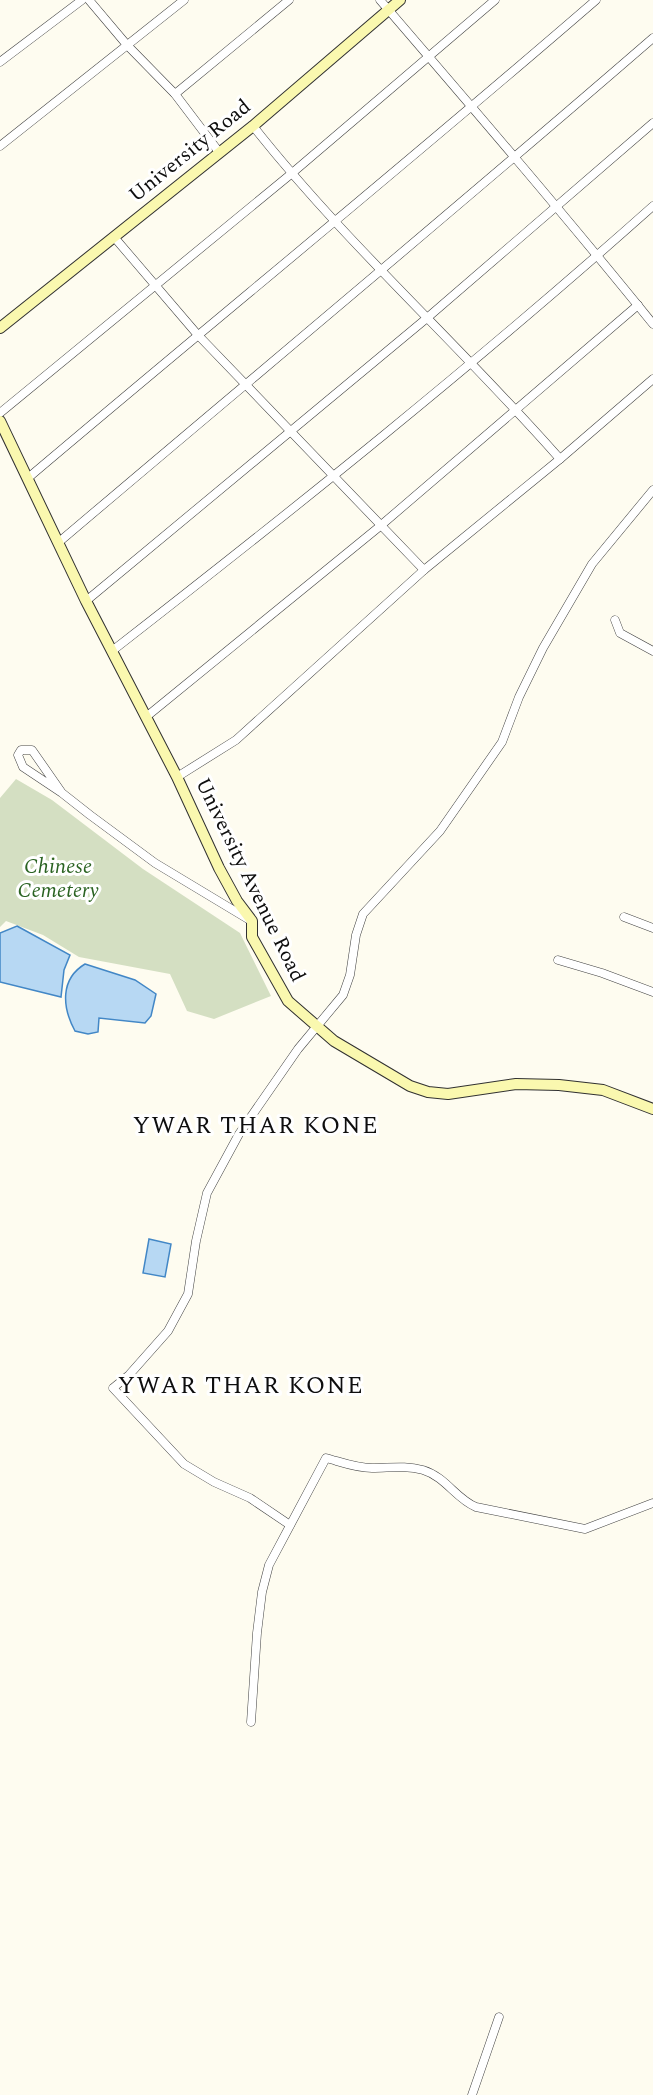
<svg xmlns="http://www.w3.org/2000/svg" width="653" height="2095" viewBox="0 0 653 2095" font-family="Spectral,serif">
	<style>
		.cemetery { fill: #d4dfc2 }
		.water { fill: #b7d8f3; stroke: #4287c6; stroke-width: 1.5 }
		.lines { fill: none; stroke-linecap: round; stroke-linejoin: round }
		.street-casing { stroke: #414141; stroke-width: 9 }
		.secondary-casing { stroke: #303030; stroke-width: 12 }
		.street { stroke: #fff; stroke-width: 8 }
		.secondary { stroke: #faf8af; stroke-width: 10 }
		.labels { text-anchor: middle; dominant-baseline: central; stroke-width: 6; stroke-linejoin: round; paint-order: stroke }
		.street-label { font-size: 21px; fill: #0e0e0e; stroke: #fff }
		.park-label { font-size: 21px; font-style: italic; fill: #2a6322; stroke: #fff }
		.quarter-label { font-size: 24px; letter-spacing: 1.5px; fill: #0e0e0e; stroke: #fff }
	</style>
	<rect width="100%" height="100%" fill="#fefcf0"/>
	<polygon class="cemetery" points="16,779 52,800 143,869 240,933 271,996 214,1019 187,1011 170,974 79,957 43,935 6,921 0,927 0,798"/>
	<g class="water">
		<polygon points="17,926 70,955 64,970 61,997 0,982 0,933"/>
		<path d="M85,964l50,16 21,14 -5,22 -6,7 -46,-5 -1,14 -10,2 -13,-3c-13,-24 -15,-52 10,-67z"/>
		<polygon points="149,1239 171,1244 165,1277 143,1273"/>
	</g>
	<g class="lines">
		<g class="street-casing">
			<g id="street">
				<polyline points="89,0 127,45 175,94 219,152"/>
				<path d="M380,0c92,107 184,214 273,324"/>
				<polyline points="0,62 82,0"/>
				<polyline points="175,94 289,0"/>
				<path d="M253,126c94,119 208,220 307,333"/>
				<polyline points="0,146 184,0"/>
				<polyline points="114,237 197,334 424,570"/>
				<polyline points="0,413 291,174 495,0"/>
				<path d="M28,478c189,-160 381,-316 568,-478"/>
				<path d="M59,542c198,-168 398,-334 594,-504"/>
				<polyline points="86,601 427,318 653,123"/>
				<polyline points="615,620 620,633 653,651"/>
				<path d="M112,651c185,-144 366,-289 541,-445"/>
				<polyline points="146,717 379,527 638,305"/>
				<polyline points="177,777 236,740 424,570 560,459 653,379"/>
				<polyline points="62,793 23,767 18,755 21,750 32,750 62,793 90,815 155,863 248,919"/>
				<polyline points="624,917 653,928"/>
				<polyline points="558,960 602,973 653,992"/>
				<polyline points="290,1525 250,1498 214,1482 184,1464 113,1388 129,1375 168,1331 188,1294 196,1241 207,1193 239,1134 298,1049 343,995 350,975 356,935 363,914 440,831 502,742 519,697 543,648 592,564 653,490"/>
				<path d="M251,1722l6,-89 5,-41 7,-27 57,-107c15,4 30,10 46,10 18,0 33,-3 51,2 23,7 33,29 53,37l109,22 68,-26"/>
				<polyline points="472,2095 499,2017"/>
			</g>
		</g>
		<g class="secondary-casing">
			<g id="secondary">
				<polyline points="0,328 253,126 400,0"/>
				<polyline points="0,421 86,601 177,777 219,868 237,901 252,921 252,937 288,1001 334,1041 410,1086 428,1092 448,1094 516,1084 559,1085 603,1090 653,1109"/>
			</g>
		</g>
		<use href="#street" class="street"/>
		<use href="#secondary" class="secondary"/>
	</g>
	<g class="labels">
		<g class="street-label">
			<text transform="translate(190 151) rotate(-39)">University Road</text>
			<text transform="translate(250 880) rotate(64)">University Avenue Road</text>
		</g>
		<g class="park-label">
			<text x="58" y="867">Chinese<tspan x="58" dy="24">Cemetery</tspan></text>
		</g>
		<g class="quarter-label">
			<text x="256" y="1126">YWAR THAR KONE</text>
			<text x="241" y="1386">YWAR THAR KONE</text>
		</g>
	</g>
</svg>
